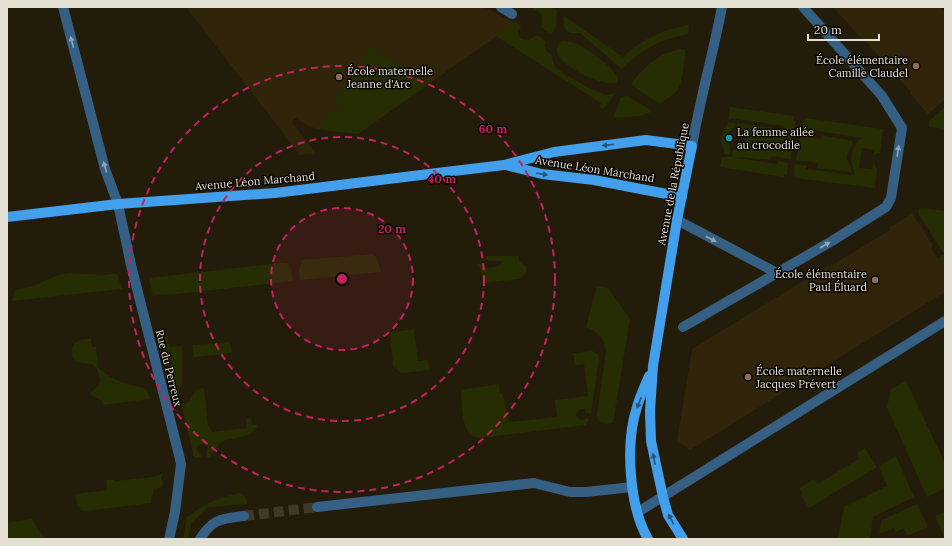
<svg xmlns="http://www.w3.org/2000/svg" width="952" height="546" viewBox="0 0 952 546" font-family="Lora,serif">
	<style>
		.built { fill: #30250b }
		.green { fill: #262d02 }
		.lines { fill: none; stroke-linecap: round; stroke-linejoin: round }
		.minor-tunnel { stroke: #413928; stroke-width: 10; stroke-dasharray: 10 5; stroke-linecap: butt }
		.minor { stroke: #355f83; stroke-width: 10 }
		.major { stroke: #429fec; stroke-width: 10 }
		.oneway { fill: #95a5af }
		.oneway2 { fill: #265377 }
		.ring { fill: none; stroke: #c42261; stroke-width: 2; stroke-dasharray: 7 5 }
		.education-dot { fill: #8d6e63; stroke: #0a0702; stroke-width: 1.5 }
		.culture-dot { fill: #0f9aa8; stroke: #0a0702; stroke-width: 1.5 }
		.labels { text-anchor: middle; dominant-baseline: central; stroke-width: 3; stroke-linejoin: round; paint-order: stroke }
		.poi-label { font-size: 11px; fill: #e4dfd3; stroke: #0a0702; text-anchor: start }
		.street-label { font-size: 11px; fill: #e4dfd3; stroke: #0a0702 }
		.centre { fill: #c42261; stroke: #0a0702; stroke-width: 2 }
		.ring-label { font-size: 12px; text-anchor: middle; font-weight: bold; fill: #c42261; stroke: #0a0702; stroke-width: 3; stroke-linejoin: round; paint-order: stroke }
	</style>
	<rect width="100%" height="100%" fill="#241c0a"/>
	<g class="built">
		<polygon points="186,7 484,7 515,23 358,134 317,129 307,125 295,118 292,122 316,154 300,155"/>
		<polygon points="833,7 941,7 945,11 945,99 928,114 910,93 911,92 863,38 862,39"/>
		<polygon points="912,213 933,246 931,248 945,268 945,292 690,450 677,441 692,349 828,266 829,267 890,230 889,228"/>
	</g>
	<g class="green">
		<path d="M537,7h15l5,4 -1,15 -3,6 -4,1 -7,-5 -1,-1c1,-7 3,-13 -5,-17l-5,1z"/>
		<path d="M564,16l59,41c19,-18 41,-28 66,-32l-1,9c-26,5 -48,15 -66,35l-42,-36c-2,0 -4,0 -7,0 -10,0 -8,-9 -10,-16z"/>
		<path d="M516,22l5,4 -3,6 2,6c3,1 6,3 9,2 2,-1 4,-4 6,-4 4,-2 8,3 11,6l-1,4 2,6 4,2 2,8 3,6 7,5 26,15 17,7 10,-2 -13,16 -4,-2 2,-4 -105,-67z"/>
		<path d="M563,41c4,0 8,1 12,2 13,6 36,22 42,34 1,3 1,3 0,6 -13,4 -53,-15 -59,-28 -2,-5 -1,-8 1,-12z"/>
		<polygon points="370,46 429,84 358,134 317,129 329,110 337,115 342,108 333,102"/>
		<path d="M681,49l5,1c-2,10 -3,34 -9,41 -5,5 -12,9 -18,13l-27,-19c1,-8 20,-24 27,-28 6,-4 15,-6 22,-8z"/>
		<polygon points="627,96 651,110 651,112 640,116 613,118 621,97"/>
		<polygon points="730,107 794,116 793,121 795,121 794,131 784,129 784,126 729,118"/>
		<polygon points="945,107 945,129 930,127 929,124 929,121"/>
		<path d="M805,118l78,11 -3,24h-3l-1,2h-2v-5l-12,-2 -3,20 13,1 1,-6 1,1 1,3 2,1 -2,20 -79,-10 -2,-3 1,-11 11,1v4l48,6 1,-2c-6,-13 -5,-26 7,-35l-49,-8 -3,3 -9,-1 1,-9 2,-1z"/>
		<path d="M728,122l7,1c-1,7 -6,7 -7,13 -1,6 1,8 2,13 1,1 0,5 0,6l-6,-1c1,-7 -4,-11 -3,-17 0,-6 6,-10 7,-15z"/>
		<path d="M737,123l36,5v4l21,3 -3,24 -20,-3 -1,4 -34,-3 1,1 40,6 1,-3 10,2 -1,11h-3v3l-64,-10 2,-10 3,1 1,-2 6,1 1,-7 7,-1 5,-7c1,-7 -2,-10 -9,-13z"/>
		<path d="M821,135l32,6c-1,6 -5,10 -6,16 0,6 5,9 4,15l-33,-4v-5l-22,-3 4,-24 21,3z"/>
		<polygon points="923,208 945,211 945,268 938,258 944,254 919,215 918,211 919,209"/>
		<polygon points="374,254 377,259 381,272 300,280 299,270 302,260"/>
		<path d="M487,256h32v5l2,2 5,3c1,6 -1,11 -8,13l-35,4 -3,-16 -3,-1 2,-2 4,-1 1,3 3,2c5,0 13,-1 15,-6l-2,-1 -15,-1z"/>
		<polygon points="279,263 286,263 290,265 293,281 178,294 155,295 153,296 149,278"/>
		<polygon points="69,273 103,275 112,274 117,274 122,289 12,301 15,290 33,286 58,275"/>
		<path d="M597,286l11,2 22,31 -17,104 -7,1 -7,-3 -2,-3v-4l9,-63c-1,-13 -9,-20 -20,-24z"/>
		<polygon points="414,329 418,361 428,360 429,370 401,373 396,369 393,365 390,332"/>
		<polygon points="167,335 169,347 182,346 182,384 177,391 165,340 165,338"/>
		<path d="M91,339l1,8h4l2,21c6,4 12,9 19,12 9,5 20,6 30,9l3,10 -47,6 -2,-5 -10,-5v-3l8,-7 1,-5 -3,-12 -5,-4 -15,-2c-7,-6 -8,-16 1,-21 4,-2 9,-2 13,-2z"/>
		<polygon points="230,342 232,353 194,357 193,345"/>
		<path d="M592,351l6,3 1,5 -8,55 -4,-1 -3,-4h-3l-4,3 -1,3c2,4 6,7 10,3l3,1 -3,6 -106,13c-4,-1 -7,-1 -9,-3 -10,-9 -9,-33 -10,-45l38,-6 1,9 2,1c5,9 2,20 8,28l47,-5 -2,-17 33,-4 -4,-32 -9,1 -2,-12z"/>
		<polygon points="906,381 945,463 945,488 927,497 887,407 891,389"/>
		<path d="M204,388l4,37 4,7 35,-4 -1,-9 5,-1 1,7h6c-8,16 -23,10 -36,17 -6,4 -8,10 -12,15h-3c-2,-4 2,-7 -1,-13h-5l-3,1 -1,4 4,6v2l-3,1 -4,-1 -12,-50 6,-5 9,-13z"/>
		<polygon points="865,448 877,467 809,508 801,495 803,493 799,488 814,479 818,484 860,458 857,453"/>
		<polygon points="896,456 914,497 873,517 870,539 838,538 844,507 887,486 879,466"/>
		<path d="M163,473l-2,6c2,3 3,5 1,8l-8,2c0,5 -3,9 -3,14l-65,8 -5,-1 -4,-5 -2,-11 32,-4 -1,-10h9v1l39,-4z"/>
		<path d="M240,493c5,3 7,5 7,11l-39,3 -17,16 -3,16h-5l4,-22c5,-3 9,-6 13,-9 12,-8 26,-12 40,-15z"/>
		<polygon points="917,504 928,527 909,535 907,535 904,528 896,532 894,528 879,534 882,520"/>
		<polygon points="945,512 945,539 935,516"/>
		<polygon points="32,519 37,528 45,539 7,539 7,523"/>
	</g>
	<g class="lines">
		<polyline class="minor-tunnel" points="244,516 317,507"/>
		<g class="minor">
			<polyline points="63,7 105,169 118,204 131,265 179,455 181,464 175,512 169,539"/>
			<polyline points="501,7 512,14"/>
			<path d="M692,146c8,-47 21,-92 30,-139"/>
			<polyline points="677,220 777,273 832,241 886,207 891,198 902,128 882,96 803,7"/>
			<polyline points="683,327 777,273"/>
			<polyline points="317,507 534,483 570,492 586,492 632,487"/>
			<polyline points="638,512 945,321"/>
			<path d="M200,539c13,-21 22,-20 44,-23"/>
		</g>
		<g class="major">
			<polyline points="506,165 542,174 594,180 682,197"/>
			<polyline points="7,217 118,204 275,193 437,173 504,165 554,152 646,140 692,146 677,220 653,366 650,411 651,441 663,497 668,515 683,539"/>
			<path d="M648,539c-19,-33 -23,-96 -11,-132 3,-11 8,-21 12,-31"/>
		</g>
	</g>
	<defs><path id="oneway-solid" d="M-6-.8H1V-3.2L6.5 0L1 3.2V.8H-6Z"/></defs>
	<g class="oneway">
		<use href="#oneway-solid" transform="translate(72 42) rotate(-105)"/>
		<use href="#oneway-solid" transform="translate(898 151) rotate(-82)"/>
		<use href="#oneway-solid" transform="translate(105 167) rotate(-106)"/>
		<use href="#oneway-solid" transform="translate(711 239) rotate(28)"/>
		<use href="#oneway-solid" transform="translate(825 245) rotate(-30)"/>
	</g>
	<g class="oneway2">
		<use href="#oneway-solid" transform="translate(608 145) rotate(173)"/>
		<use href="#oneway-solid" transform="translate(542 174) rotate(10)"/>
		<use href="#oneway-solid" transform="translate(639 403) rotate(111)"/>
		<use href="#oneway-solid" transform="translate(654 459) rotate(-101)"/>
		<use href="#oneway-solid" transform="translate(671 519) rotate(-117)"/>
	</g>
	<circle cx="342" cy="279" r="71" fill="#c42261" fill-opacity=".12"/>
	<g class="ring">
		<circle cx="342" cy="279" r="71"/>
		<circle cx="342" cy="279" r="142"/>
		<circle cx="342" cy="279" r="213"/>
	</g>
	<g class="education-dot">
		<circle cx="916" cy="66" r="4"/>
		<circle cx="339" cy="77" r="4"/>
		<circle cx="875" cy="280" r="4"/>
		<circle cx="748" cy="377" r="4"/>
	</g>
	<circle class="culture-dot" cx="729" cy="138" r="4"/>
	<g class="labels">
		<g class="poi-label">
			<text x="908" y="60" text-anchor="end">École élémentaire<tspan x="908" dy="13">Camille Claudel</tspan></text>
			<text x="347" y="71">École maternelle<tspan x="347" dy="13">Jeanne d'Arc</tspan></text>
			<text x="737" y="132">La femme ailée<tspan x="737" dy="13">au crocodile</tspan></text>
			<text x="867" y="274" text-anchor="end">École élémentaire<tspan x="867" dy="13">Paul Éluard</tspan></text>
			<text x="756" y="371">École maternelle<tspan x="756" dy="13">Jacques Prévert</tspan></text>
		</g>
		<g class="street-label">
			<text transform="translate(595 169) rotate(9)">Avenue Léon Marchand</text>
			<text transform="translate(255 181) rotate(-5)">Avenue Léon Marchand</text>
			<text transform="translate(673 184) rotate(-79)">Avenue de la République</text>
			<text transform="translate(169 368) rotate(76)">Rue du Perreux</text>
		</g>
	</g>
	<circle cx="342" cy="279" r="6" class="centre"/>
	<g class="ring-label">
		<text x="493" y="133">60 m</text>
		<text x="442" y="183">40 m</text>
		<text x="392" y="233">20 m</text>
	</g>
	<rect width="952" height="546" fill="none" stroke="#e4dfd3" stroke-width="16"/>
	<path d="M808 34v6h71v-6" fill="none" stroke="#e4dfd3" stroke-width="2"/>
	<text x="814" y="34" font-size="12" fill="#e4dfd3" stroke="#0a0702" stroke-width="3" paint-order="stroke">20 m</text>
</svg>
